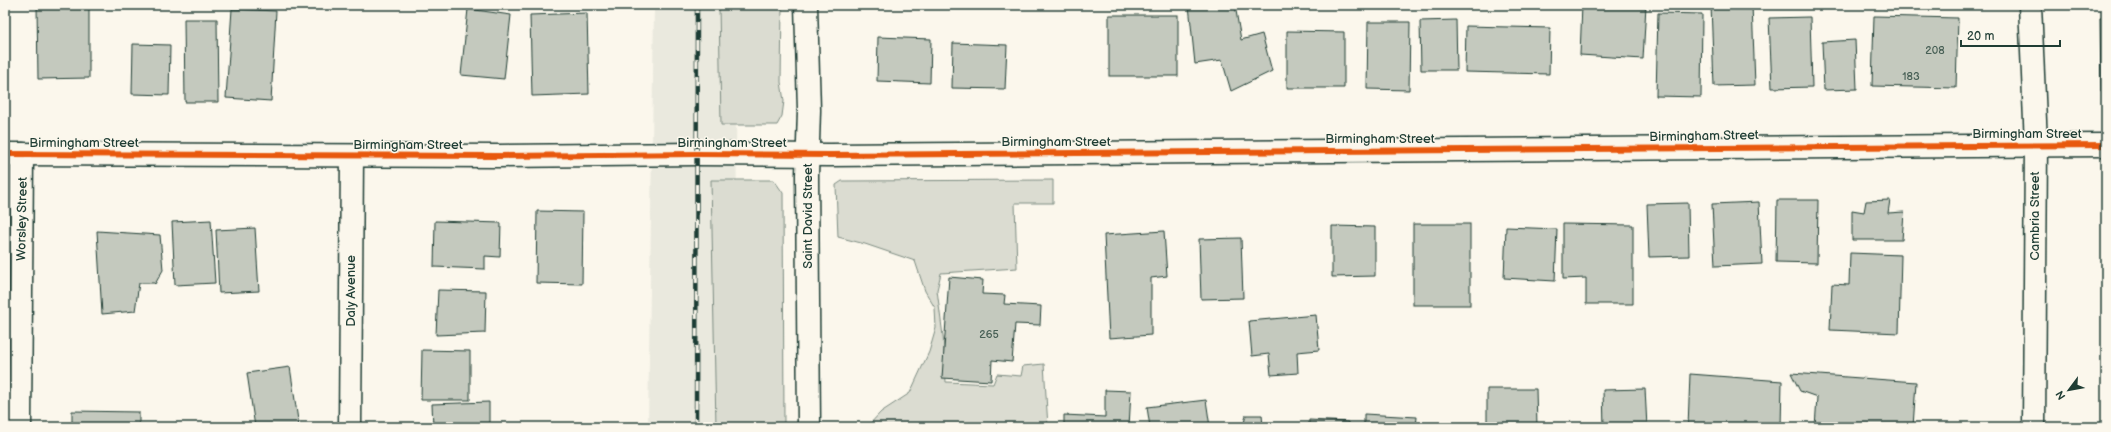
<svg xmlns="http://www.w3.org/2000/svg" width="2111" height="432" viewBox="0 0 2111 432" font-family="'Balsamiq Sans',sans-serif">
	<style>
		.built { fill: #eae9de }
		.green { fill: #dbdcd1; stroke: #7d8c82 }
		.building { fill: #c4c9be; stroke: #1f3d34 }
		.lines { fill: none; stroke-linecap: round; stroke-linejoin: round }
		.minor-casing { stroke: #1f3d34; stroke-width: 25 }
		.minor { stroke: #fbf7ec; stroke-width: 22 }
		.rail-casing { stroke: #1f3d34; stroke-width: 4.5 }
		.rail { stroke: #fbf7ec; stroke-width: 3; stroke-dasharray: 9; stroke-linecap: butt }
		.cycleway-casing { stroke: #fbf7ec; stroke-width: 8 }
		.cycleway { stroke: #e8590c; stroke-width: 6 }
		.labels { text-anchor: middle; dominant-baseline: central; stroke-width: 3; stroke-linejoin: round; paint-order: stroke }
		.number-label { font-size: 11px; fill: #486056 }
		.street-label { font-size: 13px; fill: #1f3d34; stroke: #fbf7ec }
	</style>
	<rect width="100%" height="100%" fill="#fbf7ec"/>
	<filter id="ink" filterUnits="userSpaceOnUse"><feTurbulence type="fractalNoise" baseFrequency=".025" numOctaves="2"/><feDisplacementMap in="SourceGraphic" scale="8" xChannelSelector="R" yChannelSelector="G"/><feConvolveMatrix kernelMatrix="1 2 1 2 8 2 1 2 1" color-interpolation-filters="sRGB"/></filter>
	<g filter="url(#ink)">
		<polygon class="built" points="654,5 735,5 739,427 648,427"/>
		<g class="green">
			<polygon points="719,5 782,5 781,82 784,101 782,116 777,125 721,125"/>
			<polygon points="711,180 774,180 783,193 784,427 716,427"/>
			<polygon points="1053,180 1053,203 1015,203 1017,268 941,273 937,290 943,336 946,382 993,384 997,374 1021,376 1023,366 1044,364 1048,427 867,427 881,412 910,393 929,352 936,328 935,308 925,291 915,261 865,244 838,237 836,185 842,181"/>
		</g>
		<g class="building">
			<polygon points="37,5 89,5 89,78 38,79"/>
			<polygon points="1189,5 1235,5 1241,40 1262,34 1272,71 1231,91 1222,60 1195,64"/>
			<polygon points="1582,5 1646,5 1643,59 1580,55"/>
			<polygon points="1711,5 1752,5 1755,85 1714,86"/>
			<polygon points="232,9 276,11 271,101 226,98"/>
			<polygon points="468,9 511,15 504,79 461,75"/>
			<polygon points="587,13 589,94 532,96 530,15"/>
			<polygon points="1658,13 1702,14 1701,97 1656,96"/>
			<rect x="1109" y="15" width="69" height="61"/>
			<polygon points="1874,16 1958,18 1956,88 1872,86"/>
			<polygon points="1810,17 1812,87 1772,88 1769,18"/>
			<polygon points="2100,18 2106,18 2106,91 2101,91"/>
			<polygon points="184,19 217,19 218,102 185,102"/>
			<polygon points="1456,20 1457,70 1421,70 1420,21"/>
			<polygon points="1368,22 1410,22 1409,90 1367,89"/>
			<polygon points="1466,26 1550,28 1549,74 1465,72"/>
			<polygon points="1287,31 1344,32 1344,88 1287,88"/>
			<polygon points="878,37 931,39 930,83 877,81"/>
			<polygon points="1855,40 1857,89 1824,90 1822,42"/>
			<polygon points="953,43 1007,45 1005,89 952,88"/>
			<polygon points="133,44 170,45 169,95 132,94"/>
			<polygon points="1777,200 1818,200 1817,263 1776,262"/>
			<polygon points="1890,200 1888,213 1904,212 1902,240 1852,240 1852,210 1864,212 1866,201"/>
			<polygon points="1759,202 1762,264 1715,266 1712,204"/>
			<polygon points="1688,203 1689,256 1649,257 1647,204"/>
			<polygon points="537,211 583,212 582,284 536,283"/>
			<polygon points="211,220 215,283 175,285 172,222"/>
			<polygon points="435,221 501,223 500,257 485,256 485,269 434,267"/>
			<rect x="1413" y="224" width="57" height="81"/>
			<polygon points="1563,224 1633,225 1633,304 1586,304 1586,278 1563,279"/>
			<polygon points="1332,226 1375,227 1375,276 1332,277"/>
			<polygon points="1506,227 1557,229 1555,281 1504,278"/>
			<polygon points="255,228 259,291 219,293 216,230"/>
			<polygon points="97,231 160,235 163,270 155,284 154,283 139,283 135,311 102,314"/>
			<polygon points="1164,231 1167,276 1151,278 1151,335 1109,338 1104,235"/>
			<polygon points="1241,238 1243,298 1201,299 1199,239"/>
			<polygon points="1850,253 1901,255 1899,333 1830,330 1832,284 1849,285"/>
			<polygon points="949,277 983,280 982,294 1005,295 1004,304 1041,306 1040,325 1015,324 1012,362 992,360 991,381 942,378"/>
			<polygon points="438,290 486,291 485,333 436,335"/>
			<polygon points="1316,315 1319,350 1297,352 1298,373 1271,375 1269,354 1252,356 1249,321"/>
			<polygon points="422,350 470,351 470,400 421,400"/>
			<polygon points="290,367 299,427 255,427 247,373"/>
			<polygon points="1791,373 1916,382 1913,427 1815,427 1817,397 1800,391"/>
			<polygon points="1690,374 1782,381 1781,427 1688,427"/>
			<polygon points="1487,389 1536,389 1537,427 1487,427"/>
			<polygon points="1645,389 1647,427 1604,427 1603,390"/>
			<polygon points="1105,390 1131,391 1129,427 1064,427 1064,415 1105,417"/>
			<polygon points="1206,400 1210,427 1150,427 1147,407"/>
			<polygon points="489,402 489,427 433,427 432,404"/>
			<polygon points="72,411 139,412 139,427 72,427"/>
			<polygon points="1364,414 1417,417 1416,427 1364,427"/>
			<polygon points="1246,415 1262,415 1263,427 1243,427"/>
			<polygon points="1309,420 1348,422 1348,427 1309,427"/>
			<polygon points="1479,425 1479,427 1444,427 1444,426"/>
		</g>
		<g class="lines">
			<g class="minor-casing">
				<g id="minor">
					<polyline points="806,5 809,110 807,175 809,427"/>
					<polyline points="2030,5 2036,144 2034,427"/>
					<polyline points="5,154 499,156 697,154 830,155 2106,145"/>
					<polyline points="20,427 22,154"/>
					<polyline points="350,427 352,156"/>
				</g>
			</g>
			<use href="#minor" class="minor"/>
			<g class="rail-casing">
				<polyline id="rail" points="696,427 697,5"/>
			</g>
			<use href="#rail" class="rail"/>
			<g class="cycleway-casing">
				<polyline id="cycleway" points="5,154 499,156 697,154 830,155 2106,145"/>
			</g>
			<use href="#cycleway" class="cycleway"/>
		</g>
	</g>
	<g class="labels">
		<g class="number-label">
			<text x="1935" y="50">208</text>
			<text x="1911" y="76">183</text>
			<text x="989" y="334">265</text>
		</g>
		<g class="street-label">
			<text x="2027" y="134">Birmingham Street</text>
			<text transform="translate(1704 136) rotate(-1)">Birmingham Street</text>
			<text x="1380" y="139">Birmingham Street</text>
			<text x="1056" y="142">Birmingham Street</text>
			<text x="84" y="143">Birmingham Street</text>
			<text x="732" y="143">Birmingham Street</text>
			<text x="408" y="145">Birmingham Street</text>
			<text transform="translate(808 216) rotate(-90)">Saint David Street</text>
			<text transform="translate(2035 216) rotate(-90)">Cambria Street</text>
			<text transform="translate(22 219) rotate(-89)">Worsley Street</text>
			<text transform="translate(351 291) rotate(-90)">Daly Avenue</text>
		</g>
	</g>
	<rect width="2111" height="432" fill="none" stroke="#fbf7ec" stroke-width="20"/>
	<rect x="10" y="10" width="2091" height="412" fill="none" stroke="#1f3d34" stroke-width="1.5" filter="url(#ink)"/>
	<g transform="translate(2069 390) rotate(238)" stroke="#fbf7ec" stroke-width="3" paint-order="stroke">
	<path d="M0-3L7 15L0 10L-7 15Z" fill="#1f3d34"/>
	<text y="-6" font-size="11" font-weight="bold" text-anchor="middle" fill="#1f3d34">N</text>
	</g>
	<path d="M1961 40v6h99v-6" fill="none" stroke="#1f3d34" stroke-width="2"/>
	<text x="1967" y="40" font-size="12" fill="#1f3d34" stroke="#fbf7ec" stroke-width="3" paint-order="stroke">20 m</text>
</svg>
